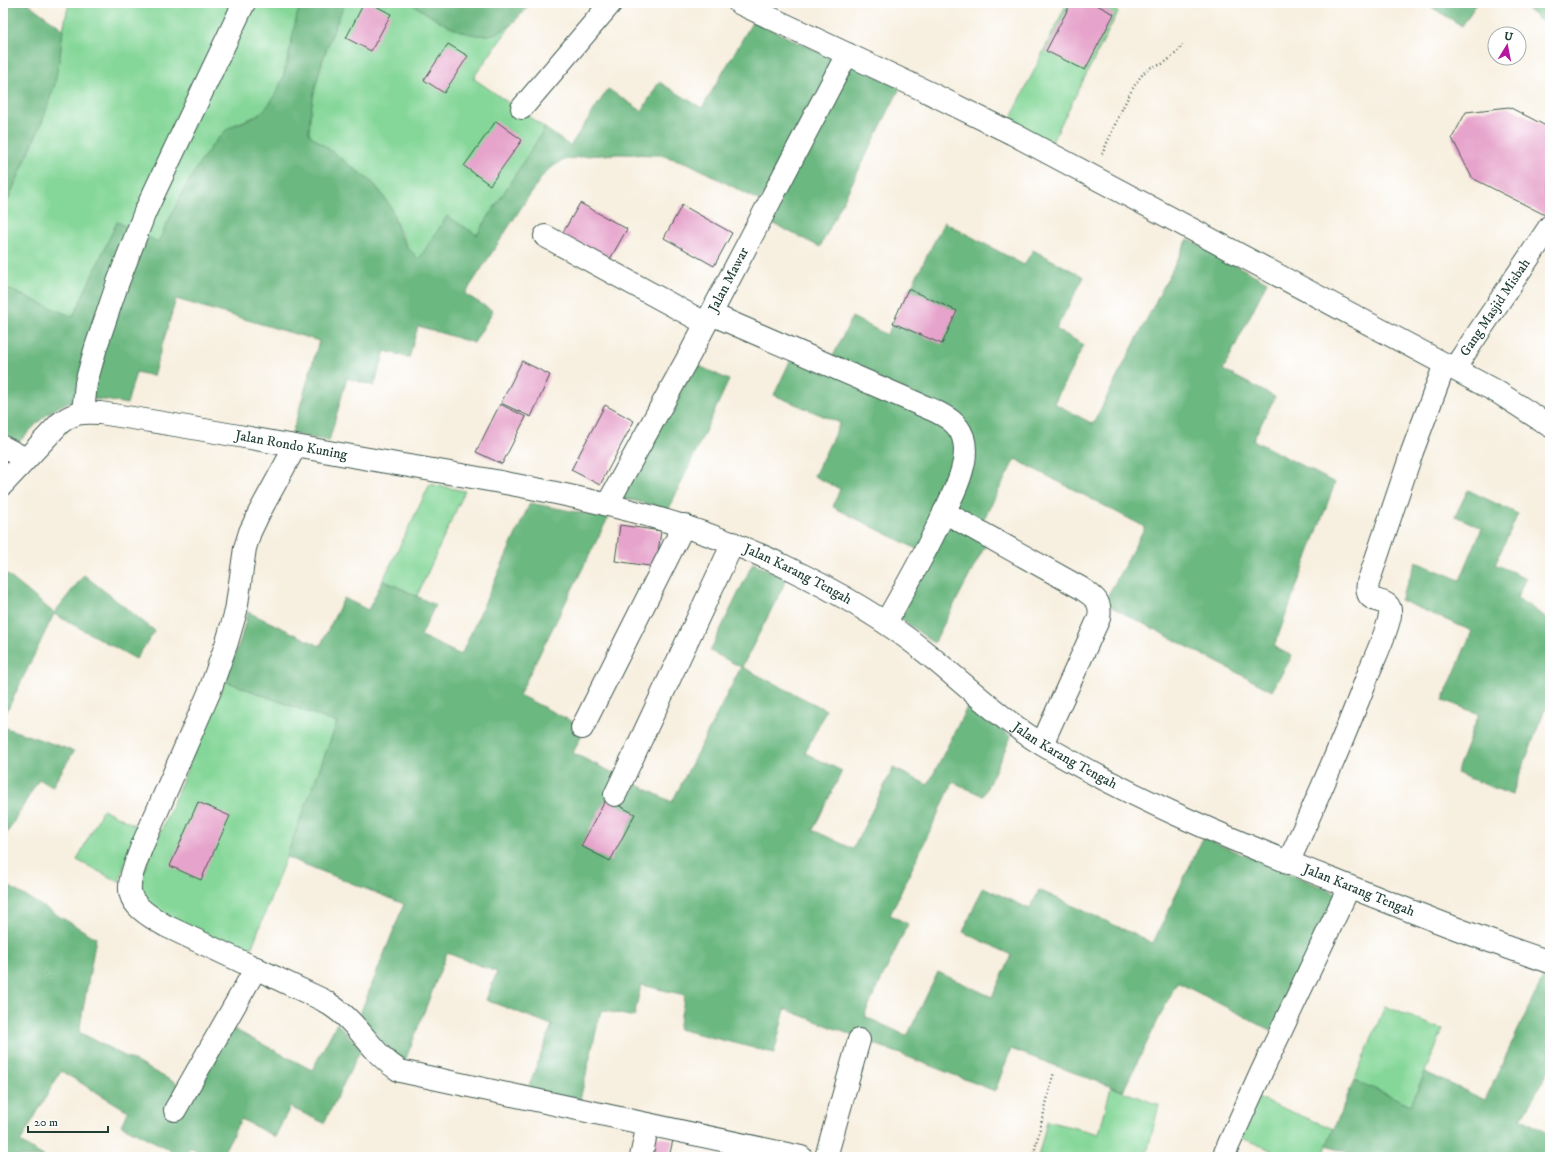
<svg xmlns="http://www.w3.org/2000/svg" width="1553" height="1160" viewBox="0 0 1553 1160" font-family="'IM FELL DW Pica',serif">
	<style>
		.green { fill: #85d799; stroke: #528a66 }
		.forest { fill: #6cb881; stroke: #467a5a }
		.building { fill: #e6a3cb }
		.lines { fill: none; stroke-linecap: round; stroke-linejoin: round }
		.minor-casing { stroke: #3f584e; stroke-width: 24 }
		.path { stroke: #3f584e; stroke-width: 2.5; stroke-dasharray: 1 3; stroke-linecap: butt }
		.minor { stroke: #fff; stroke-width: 22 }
		.labels { text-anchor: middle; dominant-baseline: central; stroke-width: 3; stroke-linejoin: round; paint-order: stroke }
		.street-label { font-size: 14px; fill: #1f3d34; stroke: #fff }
	</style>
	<rect width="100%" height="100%" fill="#fff"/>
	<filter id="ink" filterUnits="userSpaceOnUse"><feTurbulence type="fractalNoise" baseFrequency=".025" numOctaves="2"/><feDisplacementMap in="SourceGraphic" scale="8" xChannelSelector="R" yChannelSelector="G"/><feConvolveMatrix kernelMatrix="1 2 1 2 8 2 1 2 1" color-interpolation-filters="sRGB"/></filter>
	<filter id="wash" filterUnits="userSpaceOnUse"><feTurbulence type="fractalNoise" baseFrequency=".012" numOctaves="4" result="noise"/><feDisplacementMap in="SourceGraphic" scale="16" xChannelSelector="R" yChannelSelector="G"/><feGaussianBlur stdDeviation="0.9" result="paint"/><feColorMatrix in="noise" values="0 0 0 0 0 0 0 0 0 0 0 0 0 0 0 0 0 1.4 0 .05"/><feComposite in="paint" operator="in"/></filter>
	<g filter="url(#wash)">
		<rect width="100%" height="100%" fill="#f7efdf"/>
		<g class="green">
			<polygon points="69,3 291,3 300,6 283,77 278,91 268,106 261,114 234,125 225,131 212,145 185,189 158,243 117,222 73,317 3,287 3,211 43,120 60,56 63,29"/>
			<path d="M345,3h66l45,26 42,3 14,-8 -39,54 72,50 -68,107 -58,24 -12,-12 -24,-52 -9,-11 -65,-50c1,-45 18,-90 36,-131z"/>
			<polygon points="1067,3 1100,3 1118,12 1052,142 1009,122"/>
			<polygon points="430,484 465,491 417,596 383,580"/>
			<path d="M225,681l112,42 -88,232c-22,-10 -99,-41 -107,-61 -3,-7 0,-15 1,-21z"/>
			<polygon points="103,809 138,827 119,882 77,860"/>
			<polygon points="1385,1006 1443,1030 1411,1105 1354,1080"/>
			<polygon points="1111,1087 1159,1105 1146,1157 1038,1157 1047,1121 1099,1134"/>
			<polygon points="1255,1097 1334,1129 1322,1157 1288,1157 1239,1137"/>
		</g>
		<g class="forest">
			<polygon points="3,3 27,3 63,29 60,56 55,84 43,120 3,211"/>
			<path d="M301,3h44c-18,41 -35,86 -36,131l65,50 17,23 9,29 7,11 12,12 28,-43 30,19 68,-107 25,18 38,-57 34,22 17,-29 43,26 51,-87 83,39 -76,141 -72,-38 -28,-8 -42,-1 -33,2 -21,4 -9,5 -10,8 -11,15 -69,106 28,17 -19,32 -56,-17 -9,32 -24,-7 -11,35 -27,-8 -18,63 -37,-7 27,-93 -143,-42 -23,77 -17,-4 -9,32c-16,-3 -34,-7 -50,-4 -27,5 -48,32 -66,51l-8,-4v-160l70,30 44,-95 41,20c19,-37 36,-79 65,-109 8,-8 18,-10 27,-14 13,-5 21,-16 27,-28 15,-27 13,-60 24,-88z"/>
			<path d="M411,3h121c-11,10 -19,23 -33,29 -28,13 -66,-14 -88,-29z"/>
			<polygon points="1425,3 1477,3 1462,26"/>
			<polygon points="1520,3 1550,3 1550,8 1541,21"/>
			<polygon points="851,63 900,88 820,247 768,221"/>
			<polygon points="944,222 1024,265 1033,250 1084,277 1056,329 1084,345 1054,403 1093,424 1188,239 1267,282 1223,370 1275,397 1253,440 1335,483 1274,647 1292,656 1272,691 1104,603 1145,527 1015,459 974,538 986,544 934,643 897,616 929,555 833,507 840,489 814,476 840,423 774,395 792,357 825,373 852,317 887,335"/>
			<polygon points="693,363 729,380 669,509 622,498"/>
			<polygon points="1468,490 1518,514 1495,564 1526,578 1517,598 1550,620 1550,711 1545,709 1512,795 1456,773 1479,714 1443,700 1472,631 1400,600 1416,562 1460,580 1482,528 1455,516"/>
			<path d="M530,503l78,15 -89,177 66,33 -12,25 99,49 69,-135 -31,-16 43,-88 34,16 -45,88 84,43 -21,43 37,18 -29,59 40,19 40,-81 35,17 41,-82 42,34 -28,59 -30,-14 -63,133 18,9 -44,92 43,20 31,-64 54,25 20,-42 -49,-23 20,-45 47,22 9,-19 114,53 50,-105 136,56 -64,138 -98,-50 -54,109 -112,-42 -16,42 -210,-82 -11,44 -96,-24 7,-34 -44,-10 -7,32 -33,-7 -21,90 -52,-11 24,-64 -66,-25 11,-28 -50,-19 -42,108c-20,-12 -32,-29 -45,-47l44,-110 -118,-47 51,-134 -112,-42 16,-43 7,-26 72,34 24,-48 24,12 15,-30 52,25 -14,31 40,19z"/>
			<polygon points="3,571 54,613 84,575 155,631 136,659 54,614 3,719"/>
			<polygon points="3,727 74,751 52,787 39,779 3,840"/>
			<polygon points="3,883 96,938 79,1032 191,1091 226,1025 312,1070 337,1023 361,1049 324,1123 290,1107 275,1137 241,1119 221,1157 208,1157 190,1147 184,1157 121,1125 128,1111 61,1071 20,1142 45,1157 3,1157"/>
			<polygon points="1546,971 1550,972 1550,1069 1521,1118 1550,1135 1550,1157 1360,1157 1327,1145 1354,1080 1411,1105 1425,1072 1485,1100"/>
		</g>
		<g id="blocks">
			<g class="building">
				<polygon points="364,3 370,3 391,14 371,51 346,38"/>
				<polygon points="1071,3 1093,3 1114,14 1085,70 1046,51"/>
				<polygon points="448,44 468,56 444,93 424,80"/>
				<polygon points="1509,107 1550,128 1549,217 1472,178 1452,138 1466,112"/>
				<polygon points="496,121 522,140 490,185 464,166"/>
				<polygon points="580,203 627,229 609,261 562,234"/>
				<polygon points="682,205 732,233 714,266 664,238"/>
				<polygon points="908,289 957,311 942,344 893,323"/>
				<polygon points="522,361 550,375 531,417 501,403"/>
				<polygon points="500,404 526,417 502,464 476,452"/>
				<polygon points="605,405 634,421 600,485 571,470"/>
				<polygon points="620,525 661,531 656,567 615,561"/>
				<polygon points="606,799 635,814 610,861 581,846"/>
				<polygon points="198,802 230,816 201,880 170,866"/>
				<polygon points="652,1135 673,1140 669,1157 647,1157"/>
			</g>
		</g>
	</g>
	<g filter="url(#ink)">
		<use href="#blocks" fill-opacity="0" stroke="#3f584e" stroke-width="1"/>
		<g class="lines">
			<g class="minor-casing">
				<g id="minor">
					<polyline points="739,3 932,94 1013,134 1499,393 1550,426"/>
					<polyline points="522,108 611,3"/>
					<polyline points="545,236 705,323"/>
					<path d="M711,314l224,97c12,6 23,12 28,26 3,10 2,23 -1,33 -4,16 -12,30 -19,45 -17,37 -37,72 -57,107"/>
					<path id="s1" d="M1454,369l96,-143"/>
					<polyline points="83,412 86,383 96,347 118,282 145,212 244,3"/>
					<polyline points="3,447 26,459"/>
					<path d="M295,447l-36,66 -9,19 -5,16 -9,63 -9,31 -18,51 -67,153c-17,45 -22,54 24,80l157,74c9,6 19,12 27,21 18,18 26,35 50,50l401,86"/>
					<path id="s2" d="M3,484l57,-61c15,-11 22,-11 40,-10 94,14 187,32 280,48 137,24 278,44 404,105 50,24 98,51 141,86 39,31 75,67 118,93 92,55 193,97 293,136 71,29 141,57 214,81"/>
					<path id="s3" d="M607,505l84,-153 156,-298"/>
					<path d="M944,512l137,76c13,9 21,13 18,30l-57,126"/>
					<polyline points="582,728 684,525"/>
					<polyline points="615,795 733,543"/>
					<path d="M1288,863c29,-63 57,-126 81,-191 6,-15 19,-42 21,-57 3,-22 -27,-5 -22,-32l44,-131 33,-88"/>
					<polyline points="175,1110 256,968"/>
					<polyline points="641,1157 648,1124"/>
					<polyline points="826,1157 859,1040"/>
					<polyline points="1223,1157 1261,1073 1349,887"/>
				</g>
			</g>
			<g class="path">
				<path d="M1102,154c10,-21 29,-72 46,-85 4,-3 10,-3 14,-5 9,-5 15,-12 21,-19"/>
				<polyline points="1033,1157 1054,1072"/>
			</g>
			<use href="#minor" class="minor"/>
		</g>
	</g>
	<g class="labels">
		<g class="street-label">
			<text stroke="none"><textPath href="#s3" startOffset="256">Jalan Mawar</textPath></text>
			<text stroke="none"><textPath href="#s1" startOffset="74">Gang Masjid Misbah</textPath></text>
			<text stroke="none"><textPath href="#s2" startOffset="320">Jalan Rondo Kuning</textPath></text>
			<text stroke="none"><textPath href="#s2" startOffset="845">Jalan Karang Tengah</textPath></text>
			<text stroke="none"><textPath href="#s2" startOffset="1169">Jalan Karang Tengah</textPath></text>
			<text stroke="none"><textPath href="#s2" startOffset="1493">Jalan Karang Tengah</textPath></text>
		</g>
	</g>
	<rect width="1553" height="1160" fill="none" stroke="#fff" stroke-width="16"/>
	<g transform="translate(1507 46) rotate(10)"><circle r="19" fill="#ffffff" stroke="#a5b1ae"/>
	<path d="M0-3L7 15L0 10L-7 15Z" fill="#b5179e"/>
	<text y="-6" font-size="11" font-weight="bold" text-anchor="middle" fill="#1f3d34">U</text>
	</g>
	<path d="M28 1126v6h80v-6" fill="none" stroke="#1f3d34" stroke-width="2"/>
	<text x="34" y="1126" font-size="12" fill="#1f3d34" stroke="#ffffff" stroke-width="3" paint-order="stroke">20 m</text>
</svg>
